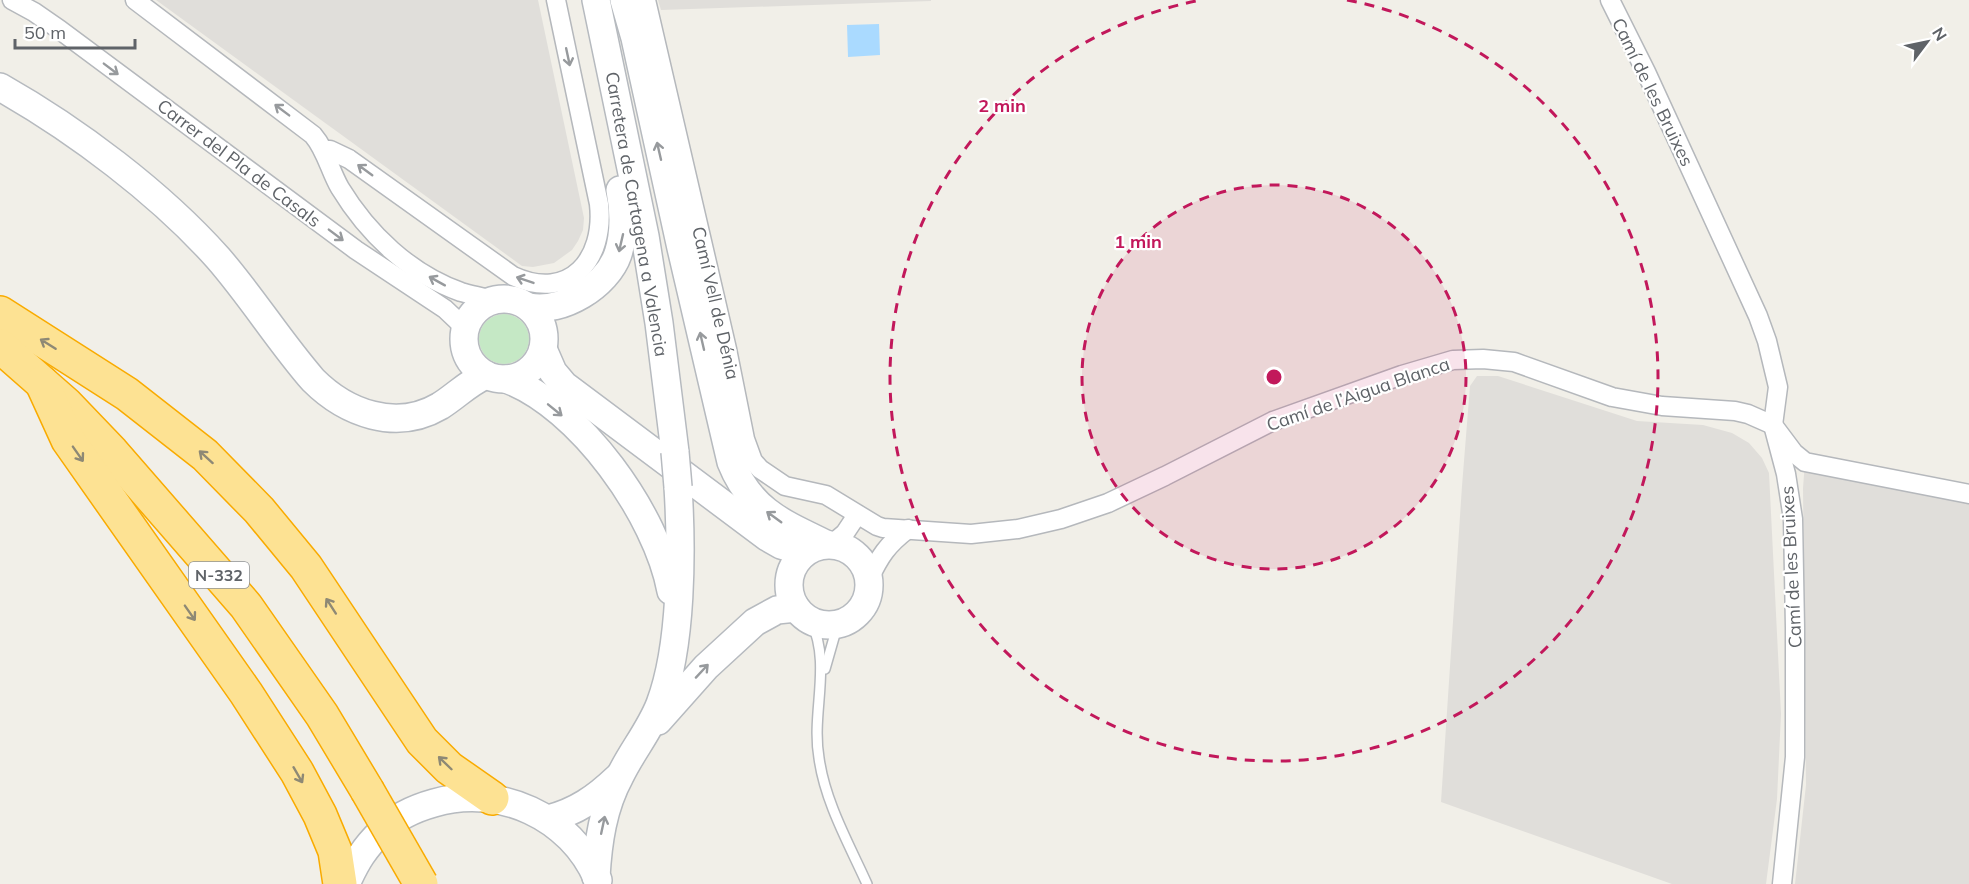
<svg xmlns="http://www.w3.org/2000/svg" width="1969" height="884" viewBox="0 0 1969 884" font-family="Mulish,sans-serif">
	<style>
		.industrial { fill: #e0deda }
		.green { fill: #c5e8c5 }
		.water { fill: #aadaff }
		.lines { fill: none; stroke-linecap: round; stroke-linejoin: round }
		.lane-casing { stroke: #b5b8bc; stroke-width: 12 }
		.street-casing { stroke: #b5b8bc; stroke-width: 21 }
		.secondary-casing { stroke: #b6babf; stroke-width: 30 }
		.highway-casing { stroke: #f9ab00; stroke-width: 36 }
		.lane { stroke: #fff; stroke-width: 9 }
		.street { stroke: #fff; stroke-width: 18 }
		.secondary { stroke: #fff; stroke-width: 27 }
		.highway { stroke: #fde293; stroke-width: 33 }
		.secondary-bridge-casing { stroke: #b6babf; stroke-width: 30; stroke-linecap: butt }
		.highway-bridge-casing { stroke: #f9ab00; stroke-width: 36; stroke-linecap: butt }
		.secondary-bridge { stroke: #fff; stroke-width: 27 }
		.highway-bridge { stroke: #fde293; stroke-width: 33 }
		.oneway { stroke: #979a9d }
		.oneway2 { stroke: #8e8975 }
		.ring { fill: none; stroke: #c2185b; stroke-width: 3; stroke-dasharray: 10 8 }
		.labels { text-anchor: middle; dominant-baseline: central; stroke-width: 4.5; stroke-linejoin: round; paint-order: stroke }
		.shield { fill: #fff; stroke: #8f9295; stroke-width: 1.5 }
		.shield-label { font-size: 16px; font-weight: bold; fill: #5f6368 }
		.street-label { font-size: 18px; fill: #5f6368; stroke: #fff }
		.centre { fill: #c2185b; stroke: #fff; stroke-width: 3 }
		.ring-label { font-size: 18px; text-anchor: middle; font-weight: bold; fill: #c2185b; stroke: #fff; stroke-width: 4.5; stroke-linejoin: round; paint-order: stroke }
	</style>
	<rect width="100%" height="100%" fill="#f1efe8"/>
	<g class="industrial">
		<polygon points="156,0 538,0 584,218 583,230 578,241 572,250 554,263 533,267 522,266"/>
		<polygon points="658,0 931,0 931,1 661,10"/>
		<polygon points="1477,376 1498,376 1637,421 1703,425 1732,433 1749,443 1762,458 1769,473 1781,714 1777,799 1766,884 1672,884 1441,802 1462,486 1470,386"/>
		<polygon points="1805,462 1969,497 1969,884 1795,884 1806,785 1803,488"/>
	</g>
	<circle class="green" cx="504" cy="339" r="25"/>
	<polygon class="water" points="879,24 880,55 848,57 847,25"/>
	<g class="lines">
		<g class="lane-casing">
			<g id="lane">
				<path d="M811,621c21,44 0,91 8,137 6,44 30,86 48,126"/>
				<polyline points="825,669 835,634 842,623"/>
			</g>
		</g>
		<g class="street-casing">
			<g id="street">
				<polyline points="12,0 34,12 60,30 356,250 445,309 465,328"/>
				<path d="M135,0l178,135c13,15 17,36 27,53 28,46 70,86 121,104 10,3 21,5 31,8"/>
				<polyline points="646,0 727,349 745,439 753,461 760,469 785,486 826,495 877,526 883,528 971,534 1018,529 1061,519 1108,503 1165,476 1273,421 1402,375 1453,360 1483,359 1514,362 1612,397 1662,406 1735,411 1748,414 1773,425 1794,453 1805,462 1969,494"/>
				<polyline points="1610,0 1646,72 1758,316 1767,341 1778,387 1773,425 1786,474 1793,519 1795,628 1795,757 1782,884"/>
				<path d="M323,150h7l19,9 164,117c57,26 92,-17 86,-72l-43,-204"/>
				<polyline points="832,544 845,533 857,515"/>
				<path d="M869,579c11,-23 18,-34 39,-50"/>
			</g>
		</g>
		<g class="secondary-casing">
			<g id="secondary">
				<polyline points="596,0 645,236 659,323 675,452"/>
				<path d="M624,0l11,38 46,210 50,214c19,48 51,61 95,82"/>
				<path d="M0,87c76,43 160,106 218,171 34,39 61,83 95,122 33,33 83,52 127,26 16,-10 28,-23 46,-31"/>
				<circle cx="504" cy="339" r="40"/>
				<path d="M529,307c33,6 78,-21 89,-53 7,-22 6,-43 2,-64"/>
				<polyline points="543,349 553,372 564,385 767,537 781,545 805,552"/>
				<path d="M506,379c74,27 151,136 165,212"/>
				<circle cx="829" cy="585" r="40"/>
				<polyline points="658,721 706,667 755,622 777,610 796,608"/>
				<path d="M548,819c28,-7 48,-21 69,-41"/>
				<path d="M596,877c2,-35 7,-70 24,-101 12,-25 30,-46 40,-72 22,-58 22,-154 18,-217"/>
				<path d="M346,884c10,-22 18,-36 36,-53 14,-14 34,-23 52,-28 65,-19 137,13 164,77"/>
			</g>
		</g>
		<g class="highway-casing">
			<g id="highway">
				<polyline points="0,313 127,394 205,455 259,510 306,567 422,741 449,768 492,798"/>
				<polyline points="0,346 66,404 112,452 246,606 322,715 367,790"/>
				<polyline points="42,383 68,440 246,693 297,772 320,815 335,851 340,884"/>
			</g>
		</g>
		<use href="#lane" class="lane"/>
		<use href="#street" class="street"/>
		<use href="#secondary" class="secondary"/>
		<use href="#highway" class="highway"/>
		<g class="secondary-bridge-casing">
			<polyline id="secondary-bridge" points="675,452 678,487"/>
		</g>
		<g class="highway-bridge-casing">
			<polyline id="highway-bridge" points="367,790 421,884"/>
		</g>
		<use href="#secondary-bridge" class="secondary-bridge"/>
		<use href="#highway-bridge" class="highway-bridge"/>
	</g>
	<defs><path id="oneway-shaft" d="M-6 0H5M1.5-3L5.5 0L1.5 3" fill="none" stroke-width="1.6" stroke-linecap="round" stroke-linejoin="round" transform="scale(1.5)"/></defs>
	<g class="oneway">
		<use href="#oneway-shaft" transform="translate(568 57) rotate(78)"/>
		<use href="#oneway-shaft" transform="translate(111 69) rotate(37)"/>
		<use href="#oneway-shaft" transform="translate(282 110) rotate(-143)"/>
		<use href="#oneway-shaft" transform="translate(659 151) rotate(-103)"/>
		<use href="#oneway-shaft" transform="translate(365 170) rotate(-144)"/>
		<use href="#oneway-shaft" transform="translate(336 235) rotate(37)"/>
		<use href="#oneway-shaft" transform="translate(621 243) rotate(103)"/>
		<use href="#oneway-shaft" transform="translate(525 280) rotate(-161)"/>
		<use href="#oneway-shaft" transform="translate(437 281) rotate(-151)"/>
		<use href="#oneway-shaft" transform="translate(702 341) rotate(-103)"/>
		<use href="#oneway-shaft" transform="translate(555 410) rotate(39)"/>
		<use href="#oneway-shaft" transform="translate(774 517) rotate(-144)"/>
		<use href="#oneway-shaft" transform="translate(702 671) rotate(-47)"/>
		<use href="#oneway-shaft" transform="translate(603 825) rotate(-78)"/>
	</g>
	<g class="oneway2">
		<use href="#oneway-shaft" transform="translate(48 344) rotate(-148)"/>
		<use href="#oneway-shaft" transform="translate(78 454) rotate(55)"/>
		<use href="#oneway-shaft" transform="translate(206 457) rotate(-138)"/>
		<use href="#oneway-shaft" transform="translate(331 606) rotate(-123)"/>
		<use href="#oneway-shaft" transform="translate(190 613) rotate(55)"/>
		<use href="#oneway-shaft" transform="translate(445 763) rotate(-136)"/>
		<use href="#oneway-shaft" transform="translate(298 775) rotate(60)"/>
	</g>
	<circle cx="1274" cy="377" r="192" fill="#c2185b" fill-opacity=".12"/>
	<g class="ring">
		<circle cx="1274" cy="377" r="192"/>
		<path d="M1347 0A384 384 0 1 1 1201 0"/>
	</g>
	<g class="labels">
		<rect class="shield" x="189" y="562" width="60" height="26" rx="4.5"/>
		<g class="shield-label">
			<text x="219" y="575">N-332</text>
		</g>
		<g class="street-label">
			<text transform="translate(1653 92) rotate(64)">Camí de les Bruixes</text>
			<text transform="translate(239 163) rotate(37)">Carrer del Pla de Casals</text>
			<text transform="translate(637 214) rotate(80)">Carretera de Cartagena a Valencia</text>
			<text transform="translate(716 303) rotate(77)">Camí Vell de Dénia</text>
			<text transform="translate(1358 394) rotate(-19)">Camí de l’Aigua Blanca</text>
			<text transform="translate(1791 567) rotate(-93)">Camí de les Bruixes</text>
		</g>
	</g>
	<circle cx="1274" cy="377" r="9" class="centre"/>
	<g class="ring-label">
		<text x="1002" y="112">2 min</text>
		<text x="1138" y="248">1 min</text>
	</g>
	<g transform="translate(1927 42) rotate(58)" stroke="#ffffff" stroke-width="4.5" paint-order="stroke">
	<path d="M0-4.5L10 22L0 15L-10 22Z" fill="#5f6368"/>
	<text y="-9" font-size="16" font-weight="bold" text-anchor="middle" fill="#5f6368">N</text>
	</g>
	<path d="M15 39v9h120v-9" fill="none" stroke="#5f6368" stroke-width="3"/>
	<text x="24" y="39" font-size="18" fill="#5f6368" stroke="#ffffff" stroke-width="4.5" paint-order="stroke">50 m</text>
</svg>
